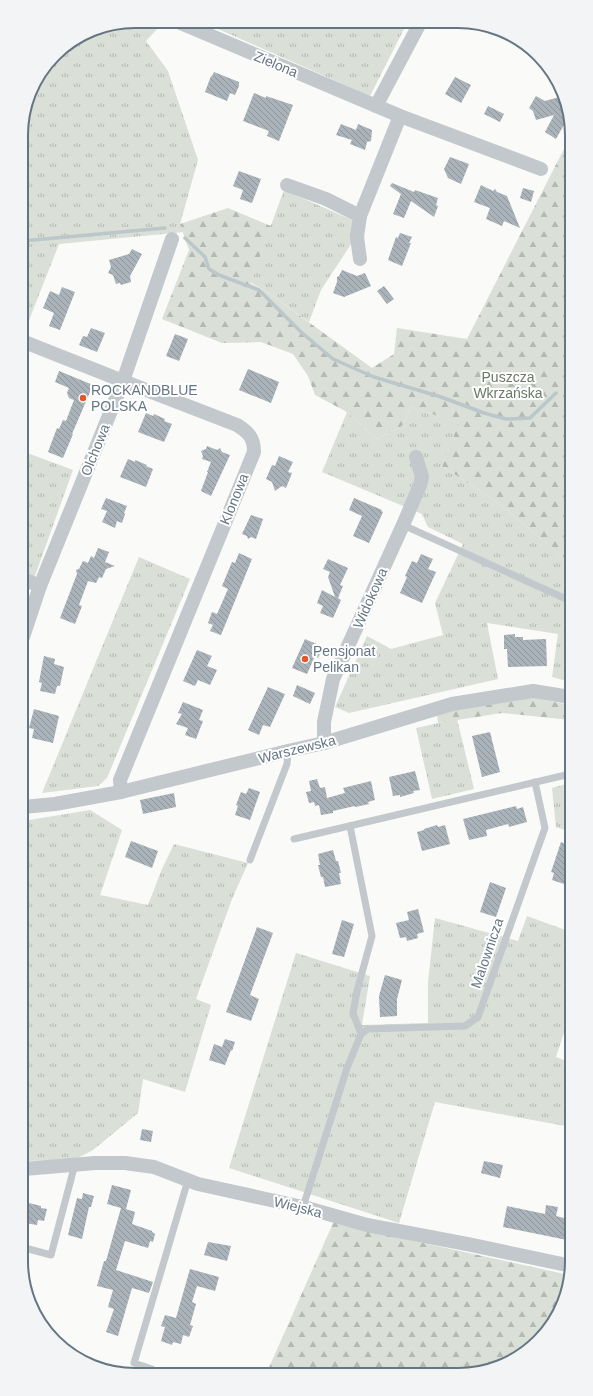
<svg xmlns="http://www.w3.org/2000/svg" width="593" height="1396" viewBox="0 0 593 1396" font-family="Helvetica,sans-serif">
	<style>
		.grass { fill: url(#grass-tufts) }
		.forest { fill: url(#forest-firs) }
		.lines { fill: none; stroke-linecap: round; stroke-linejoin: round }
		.stream { stroke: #bbc7cb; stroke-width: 3.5 }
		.building { fill: url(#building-back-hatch) }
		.lane { stroke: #c3c8cc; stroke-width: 7 }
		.street { stroke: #c3c8cc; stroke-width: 14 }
		.poi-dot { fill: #e4572e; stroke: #fff; stroke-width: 1.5 }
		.labels { text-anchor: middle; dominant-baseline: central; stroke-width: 4; stroke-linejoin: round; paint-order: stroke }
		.street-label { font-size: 14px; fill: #657683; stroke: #fff }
		.park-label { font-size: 14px; fill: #687a64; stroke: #fff }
		.poi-label { font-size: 14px; fill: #657683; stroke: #fff; text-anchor: start }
		.rim { fill: none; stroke: #657683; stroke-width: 2 }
	</style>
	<defs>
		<pattern id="grass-tufts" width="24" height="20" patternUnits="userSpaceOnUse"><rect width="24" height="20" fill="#dadfd7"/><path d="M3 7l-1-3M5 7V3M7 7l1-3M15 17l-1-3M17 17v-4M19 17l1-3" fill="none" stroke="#b4b9b4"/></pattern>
		<pattern id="forest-firs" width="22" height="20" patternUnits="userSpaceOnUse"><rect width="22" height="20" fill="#dadfd7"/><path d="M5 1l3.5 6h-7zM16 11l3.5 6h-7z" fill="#b4b9b4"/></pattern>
		<pattern id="building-back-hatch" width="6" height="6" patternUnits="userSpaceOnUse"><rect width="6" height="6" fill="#aab3b9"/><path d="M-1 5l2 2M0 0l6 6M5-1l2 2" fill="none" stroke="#8e969c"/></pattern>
	</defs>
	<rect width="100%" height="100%" fill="#fafaf8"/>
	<g class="grass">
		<polygon points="135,21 144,21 158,28 146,41 168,71 198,160 180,224 184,232 59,244 24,333 22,332 21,128 33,85 60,50 92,30"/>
		<polygon points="230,22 397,23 405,27 370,96 218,29"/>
		<polygon points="284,190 352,220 353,241 321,290 309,322 267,292 250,282"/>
		<polygon points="411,407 460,423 442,466 498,503 552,548 570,567 570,682 552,677 558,634 487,623 498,679 349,713 335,707 367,636 391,649 443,635 435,603 463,544 428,527 422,514 322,472 347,412 377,439 402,426"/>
		<polygon points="22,451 73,470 32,584 23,581"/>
		<polygon points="139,557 190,579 107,778 98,786 42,793"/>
		<polygon points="457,719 474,789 432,799 416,728"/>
		<polygon points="570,783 570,832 556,827 552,788"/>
		<polygon points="90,810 122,830 100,895 148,905 162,869 174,844 248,863 232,899 196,999 211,1005 185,1092 143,1079 138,1113 93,1150 74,1160 24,1161 23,820 29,820"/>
		<polygon points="527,916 571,932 571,1011 556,1057 571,1063 571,1127 435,1102 399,1223 229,1168 296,953 370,976 362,1025 428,1023 428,982 435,918 518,941"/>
	</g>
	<g class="forest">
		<polygon points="568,141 570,567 552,548 498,503 442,466 459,423 411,407 402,426 377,439 347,412 315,395 308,376 293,354 261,342 222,343 162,319 189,250 180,224 228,208 271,226 250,283 267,292 372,368 394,354 397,328 467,339"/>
		<polygon points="533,698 570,705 570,720 502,713 438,723 437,714 474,705"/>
		<polygon points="334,1221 396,1237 569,1275 548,1330 521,1356 487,1371 267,1372"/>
	</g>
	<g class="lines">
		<g class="stream">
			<polyline points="185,238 205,257 209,269 219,275 259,290 301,332 333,359 374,377 441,397 484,413 506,419 530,418 556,393"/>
			<polyline points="22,241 165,228"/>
		</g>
	</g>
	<g class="building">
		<polygon points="214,72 239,82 239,86 235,95 230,93 227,101 205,92 211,76 212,76"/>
		<polygon points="455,77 471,85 461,103 445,94"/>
		<polygon points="254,93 266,98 266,96 293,105 279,141 267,136 269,131 243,121"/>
		<polygon points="536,96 545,101 563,96 565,105 568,106 568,122 565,123 556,139 545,132 554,115 536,120 533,111 529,108"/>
		<polygon points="488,106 504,114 500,122 484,114"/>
		<polygon points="341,124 356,130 358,124 372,130 371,141 367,142 365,150 350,144 352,140 336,135"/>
		<polygon points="450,157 469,164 461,184 448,178 444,169"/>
		<polygon points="239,171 261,179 252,203 240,199 243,190 233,186"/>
		<polygon points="392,183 414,192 415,190 438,198 436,205 438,206 434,217 411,201 404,218 393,214 401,194 390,186"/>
		<polygon points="481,185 493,191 495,189 497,192 507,196 520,228 504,221 502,226 486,219 490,208 474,202"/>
		<polygon points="523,188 534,191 531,202 520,198"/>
		<polygon points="400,233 412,237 409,243 411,243 402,266 388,260 396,237 398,238"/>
		<polygon points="132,249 142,254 130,276 131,282 121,285 120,283 116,284 113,275 108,273 111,267 109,260 129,254"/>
		<polygon points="342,270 357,276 365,273 371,286 344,297 333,293 337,282 337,277 339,276"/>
		<polygon points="384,286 394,299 387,304 377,291"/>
		<polygon points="62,287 75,292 60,330 49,326 54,313 43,308 50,291 59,295"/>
		<polygon points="91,328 105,333 97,352 79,345 83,336 87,337"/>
		<polygon points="175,334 188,339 179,361 166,356"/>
		<polygon points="248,369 279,382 271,403 239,390"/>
		<polygon points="59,371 93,385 72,434 73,434 63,458 48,452 57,428 59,429 63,420 66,421 74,400 69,398 67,393 69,388 55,382"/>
		<polygon points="146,413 153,416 154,414 165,419 164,421 172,424 164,442 138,432"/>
		<polygon points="207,446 217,450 220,448 222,452 230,455 211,496 201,491 208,472 207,472 211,462 202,459 203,456 201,451 206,449"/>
		<polygon points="279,456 293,462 288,472 292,473 286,488 282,486 275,491 272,482 266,479 272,465 275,466"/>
		<polygon points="128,459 135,462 135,460 147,465 146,466 153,469 146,487 120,477"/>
		<polygon points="106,498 127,506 124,513 125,514 122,523 117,521 115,528 102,522 107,511 101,509"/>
		<polygon points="354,498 382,510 381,511 383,512 369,543 353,536 362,516 349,510"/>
		<polygon points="251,515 263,519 256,539 251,537 248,539 247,536 242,534"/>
		<polygon points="98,548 109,552 105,562 115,566 106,569 102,578 99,577 96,583 88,581 79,605 82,606 75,624 60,618 77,574 76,570 79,569 83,561 88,563 91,556 94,558"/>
		<polygon points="239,553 252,559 221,635 210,631 213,625 208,623 212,612 217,614 228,589 222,586 232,562 235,563"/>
		<polygon points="421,554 433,559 428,569 436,572 422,603 400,593 407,577 405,576 412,561 417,563"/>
		<polygon points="328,559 348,568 340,585 343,586 338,598 341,600 333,618 320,613 323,606 317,603 322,590 335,597 328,577 330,572 323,569"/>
		<polygon points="515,634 515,637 523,637 523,640 546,639 547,666 508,667 507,649 504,649 504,635"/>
		<polygon points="305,639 323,647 318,658 315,656 307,674 292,668"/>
		<polygon points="197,650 212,656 207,666 217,670 210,685 198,680 195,686 183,681"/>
		<polygon points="44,656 55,659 54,664 64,667 60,686 57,686 55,694 40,691 42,683 39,682"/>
		<polygon points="297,685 315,693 310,704 293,696"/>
		<polygon points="268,687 285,694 270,727 263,725 259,735 248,730"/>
		<polygon points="183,702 203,710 199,720 203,721 196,739 185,735 188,728 176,724 182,714 178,713"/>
		<polygon points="34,709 59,716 53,743 32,738 34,729 29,728"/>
		<polygon points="490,732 500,772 482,777 472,736"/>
		<polygon points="415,771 420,790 413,791 414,793 400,797 400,795 393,796 389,777"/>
		<polygon points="317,779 320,788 325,787 327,798 345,793 343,788 371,781 375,800 368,802 369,804 355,807 355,806 333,811 333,813 321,815 319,805 315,806 314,802 309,803 306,792 311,791 309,781"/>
		<polygon points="249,788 260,792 250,820 235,815 238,806 236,805 241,792 246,794"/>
		<polygon points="174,793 176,807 143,814 140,800"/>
		<polygon points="516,806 517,809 523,807 527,822 509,827 508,824 486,830 487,836 469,840 463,819"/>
		<polygon points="437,825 438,827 445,825 450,844 422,851 417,832 424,830 424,829"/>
		<polygon points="131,841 158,851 152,868 125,857"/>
		<polygon points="561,842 570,846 571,872 567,885 552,880 554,873 551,872"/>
		<polygon points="333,850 336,861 338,861 341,873 339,873 341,884 325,887 323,877 321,877 318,865 320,865 318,854"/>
		<polygon points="490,882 506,888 496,917 480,912"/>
		<polygon points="418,909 424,932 417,934 418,938 407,941 406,937 400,938 396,923 409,920 407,912"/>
		<polygon points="342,920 354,924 344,957 332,954"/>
		<polygon points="257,927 273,933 250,995 259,999 251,1021 226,1012"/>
		<polygon points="385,975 402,980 397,999 397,1016 380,1017 379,996"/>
		<polygon points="225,1039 235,1042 232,1051 231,1050 225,1065 209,1060 214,1044 222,1047"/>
		<polygon points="142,1129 153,1131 151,1142 140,1140"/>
		<polygon points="484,1161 503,1165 500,1178 481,1173"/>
		<polygon points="112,1185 131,1190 126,1209 135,1212 132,1224 152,1231 152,1232 155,1234 153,1242 150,1241 148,1248 125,1241 116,1270 153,1282 149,1293 132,1288 118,1336 106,1332 114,1309 108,1307 113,1290 97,1286 104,1261 106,1261 121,1208 107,1204"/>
		<polygon points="83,1193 94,1196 91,1207 89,1207 82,1239 68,1235 77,1198 82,1199"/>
		<polygon points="25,1202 41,1206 41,1208 47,1209 44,1221 38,1220 37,1225 25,1223"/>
		<polygon points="546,1205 558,1207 556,1216 572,1220 572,1241 503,1227 507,1206 545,1214"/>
		<polygon points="208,1242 231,1246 227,1261 204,1255"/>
		<polygon points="190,1269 219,1277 215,1291 197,1286 192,1302 196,1304 190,1325 193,1326 189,1337 183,1335 181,1344 173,1342 172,1345 161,1341 165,1327 161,1326 165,1315 176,1318"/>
	</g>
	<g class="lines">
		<g class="lane">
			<polyline points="403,525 564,598"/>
			<polyline points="294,839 570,774"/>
			<polyline points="250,860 287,764 288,751"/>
			<polyline points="361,1034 368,1029 465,1026 478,1017 545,828 535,782"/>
			<polyline points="303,1207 347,1068 361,1034 353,1013 357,991 372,936 350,826"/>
			<polyline points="25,1248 51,1255 75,1164"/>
			<polyline points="152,1369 134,1363 188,1180"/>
		</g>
		<g class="street">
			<polyline points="176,21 400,116 541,169"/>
			<polyline points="376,106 420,23"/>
			<polyline points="287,185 326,199 360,216"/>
			<polyline points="360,259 357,237 360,216 400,116"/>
			<path d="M22,341l101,40 114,44c11,7 17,12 17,27l-134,328 1,12"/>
			<polyline points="23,579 40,586"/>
			<polyline points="23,637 40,586 123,381 172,239"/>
			<polyline points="324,743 324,722 333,679 403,525 420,485 422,477 416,457"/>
			<polyline points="23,807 55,804 121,792 288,751 324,743 452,704 533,691 570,697"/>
			<polyline points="24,1169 95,1163 125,1163 154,1167 198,1184 307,1208 367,1225 467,1244 572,1266"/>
		</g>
	</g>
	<g class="poi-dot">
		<circle cx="83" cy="398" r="4"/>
		<circle cx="305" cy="659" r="4"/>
	</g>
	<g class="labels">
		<g class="street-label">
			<text transform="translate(276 64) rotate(23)">Zielona</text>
			<text transform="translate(95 450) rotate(-68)">Olchowa</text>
			<text transform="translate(234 499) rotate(-68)">Klonowa</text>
			<text transform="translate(370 598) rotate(-66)">Widokowa</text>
			<text transform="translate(297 749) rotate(-14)">Warszewska</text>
			<text transform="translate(487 953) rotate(-71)">Malownicza</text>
			<text transform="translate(298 1207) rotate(14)">Wiejska</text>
		</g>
		<g class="park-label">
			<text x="508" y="377">Puszcza<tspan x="508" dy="16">Wkrzańska</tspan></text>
		</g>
		<g class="poi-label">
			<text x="91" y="390">ROCKANDBLUE<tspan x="91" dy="16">POLSKA</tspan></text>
			<text x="313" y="651">Pensjonat<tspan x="313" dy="16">Pelikan</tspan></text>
		</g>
	</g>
	<path d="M0 0H593V1396H0ZM135 28H458A107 107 0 0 1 565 135V1261A107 107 0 0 1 458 1368H135A107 107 0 0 1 28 1261V135A107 107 0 0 1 135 28Z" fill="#f3f4f5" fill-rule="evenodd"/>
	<path class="rim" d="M135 28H458A107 107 0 0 1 565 135V1261A107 107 0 0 1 458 1368H135A107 107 0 0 1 28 1261V135A107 107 0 0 1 135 28Z"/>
</svg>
